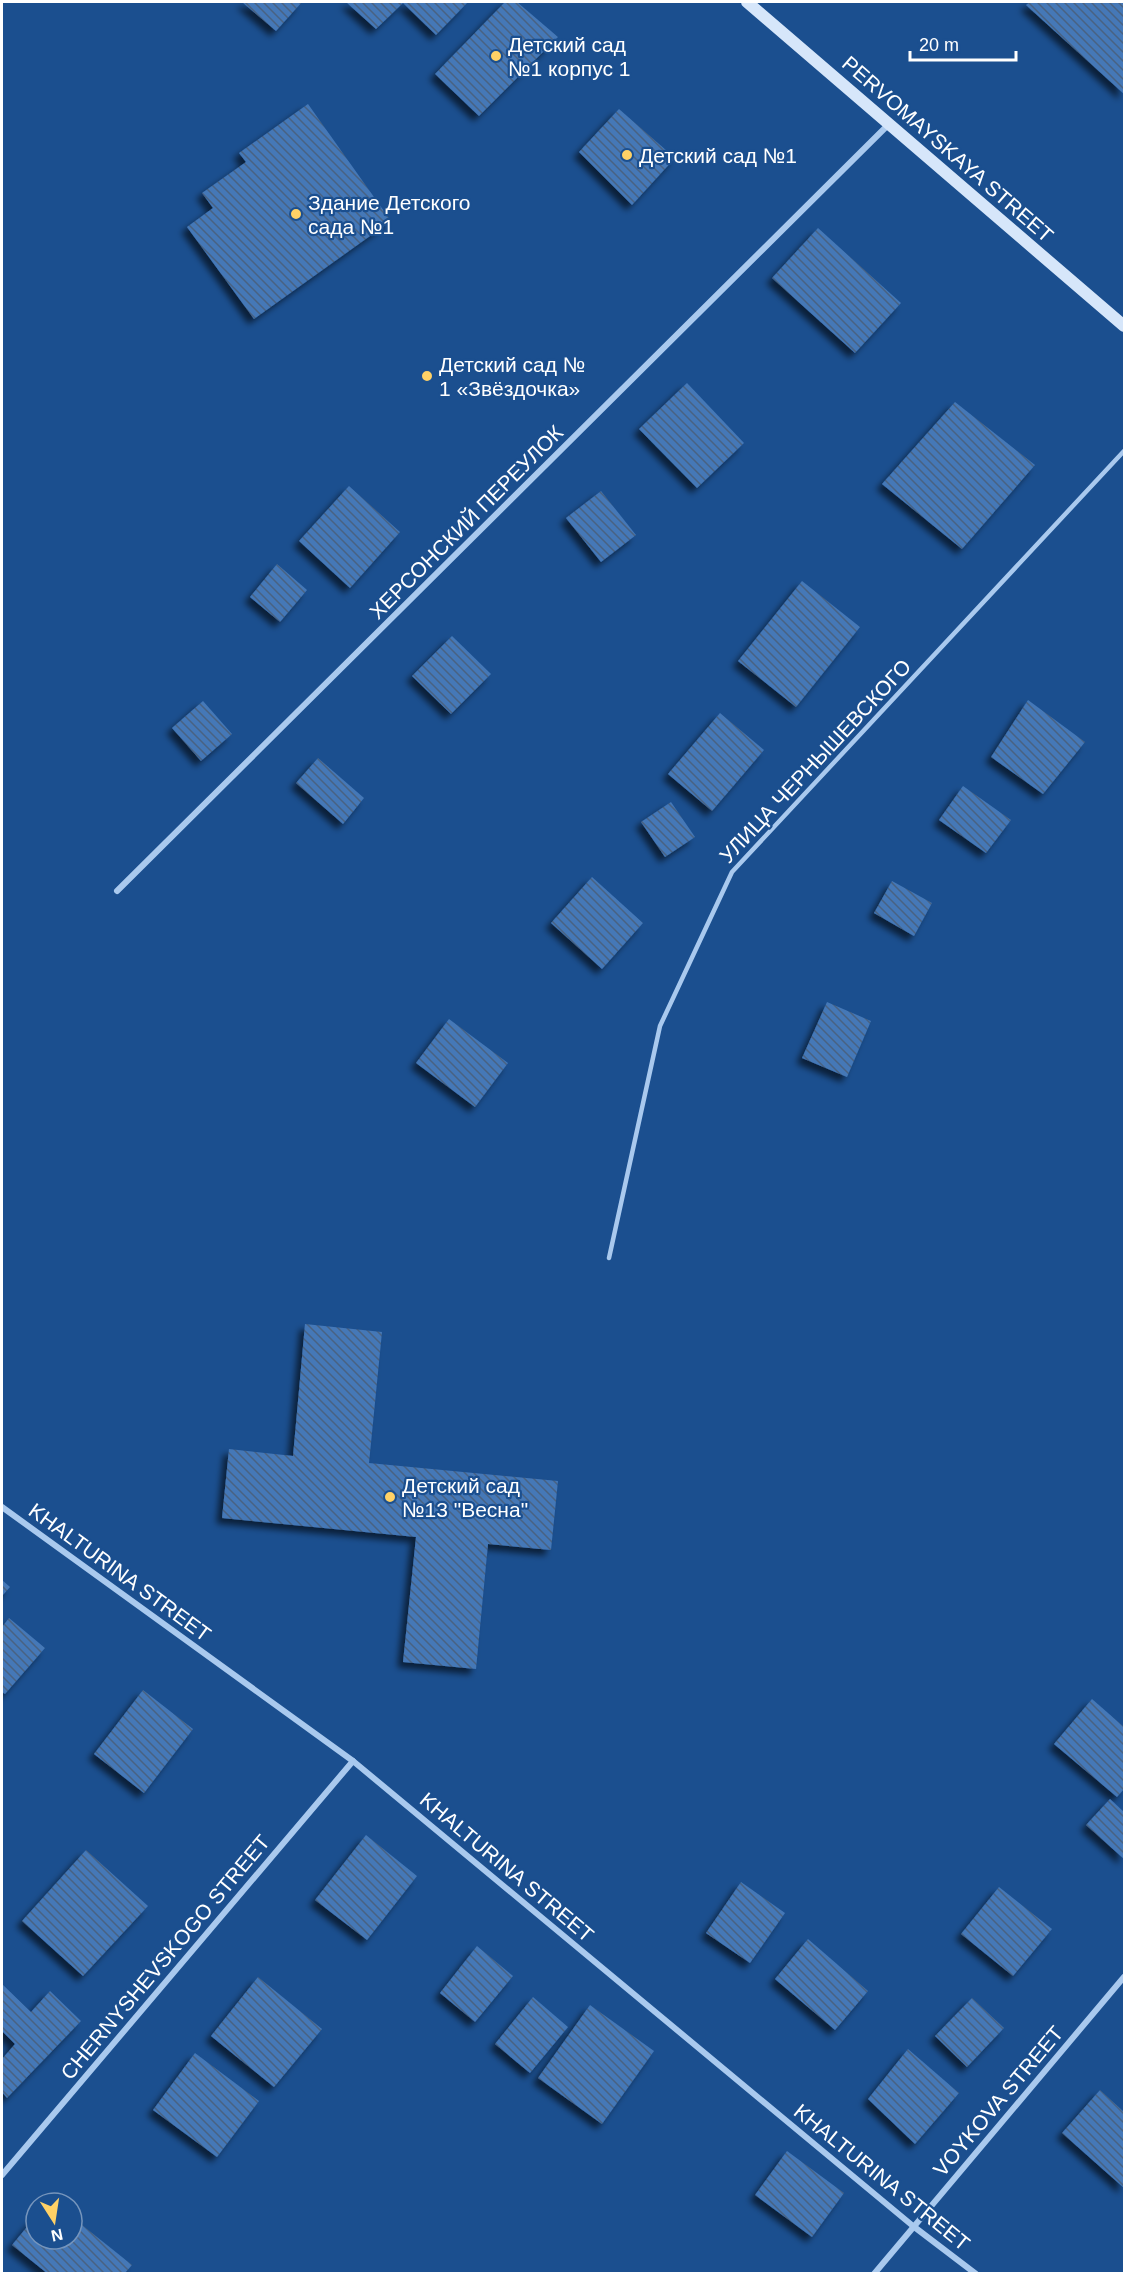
<svg xmlns="http://www.w3.org/2000/svg" width="1126" height="2275" viewBox="0 0 1126 2275" font-family="Arial,sans-serif">
	<style>
		.building { fill: url(#building-back-hatch); filter: url(#shadow) }
		.lines { fill: none; stroke-linecap: round; stroke-linejoin: round }
		.service { stroke: #a9c9ee; stroke-width: 4.5 }
		.minor { stroke: #a9c9ee; stroke-width: 6 }
		.secondary { stroke: #d6e6fa; stroke-width: 12 }
		.poi-dot { fill: #ffd166; stroke: #1b4f8f; stroke-width: 2 }
		.labels { text-anchor: middle; dominant-baseline: central; stroke-width: 4.5; stroke-linejoin: round; paint-order: stroke }
		.poi-label { font-size: 21px; fill: #fff; stroke: #1b4f8f; text-anchor: start }
		.street-label { font-size: 21px; fill: #fff; stroke: #1b4f8f }
	</style>
	<defs>
		<pattern id="building-back-hatch" width="6" height="6" patternUnits="userSpaceOnUse" patternTransform="scale(1.5)"><rect width="6" height="6" fill="#4478b7"/><path d="M-1 5l2 2M0 0l6 6M5-1l2 2" fill="none" stroke="#486282"/></pattern>
		<filter id="shadow"><feDropShadow dx="-5.5" dy="5.5" stdDeviation="3" flood-color="#0009"/></filter>
	</defs>
	<rect width="100%" height="100%" fill="#1b4f8f"/>
	<g class="building">
		<polygon points="242,2 302,2 276,31"/>
		<polygon points="346,2 468,2 436,35 403,3 376,29"/>
		<polygon points="505,2 517,2 558,37 479,116 435,74"/>
		<polygon points="1030,2 1124,2 1124,94 1026,5"/>
		<polygon points="308,104 391,221 254,319 187,227 213,208 202,193 246,162 239,153"/>
		<polygon points="619,109 675,158 632,205 579,152"/>
		<polygon points="818,228 901,303 855,353 772,278"/>
		<polygon points="687,383 744,443 697,488 639,429"/>
		<polygon points="955,402 1035,465 962,549 882,484"/>
		<polygon points="349,486 400,532 350,588 299,541"/>
		<polygon points="601,491 636,535 601,562 566,518"/>
		<polygon points="277,564 307,590 280,622 250,597"/>
		<polygon points="802,581 860,627 796,707 738,661"/>
		<polygon points="452,636 491,674 451,714 412,676"/>
		<polygon points="1028,700 1085,742 1043,794 991,757"/>
		<polygon points="203,701 232,734 201,761 172,728"/>
		<polygon points="720,713 764,750 712,811 668,774"/>
		<polygon points="318,758 364,798 343,824 296,783"/>
		<polygon points="963,786 1011,820 986,853 939,820"/>
		<polygon points="671,802 695,837 665,857 641,822"/>
		<polygon points="592,877 643,923 602,969 551,923"/>
		<polygon points="892,881 932,903 914,936 874,913"/>
		<polygon points="827,1002 871,1021 847,1077 802,1058"/>
		<polygon points="449,1019 508,1063 475,1107 416,1063"/>
		<polygon points="305,1324 382,1332 369,1463 558,1481 551,1550 488,1544 476,1669 403,1662 416,1537 222,1518 229,1449 293,1456"/>
		<polygon points="2,1580 10,1587 2,1596"/>
		<polygon points="9,1618 45,1648 5,1694 2,1692 2,1627"/>
		<polygon points="143,1690 193,1729 144,1793 94,1754"/>
		<polygon points="1092,1699 1124,1727 1124,1789 1117,1797 1054,1744"/>
		<polygon points="1110,1799 1124,1812 1124,1859 1086,1825"/>
		<polygon points="366,1835 417,1876 367,1940 315,1900"/>
		<polygon points="86,1850 148,1906 83,1976 22,1921"/>
		<polygon points="741,1882 785,1913 750,1963 706,1933"/>
		<polygon points="999,1887 1052,1929 1013,1976 961,1934"/>
		<polygon points="808,1939 868,1991 835,2030 775,1979"/>
		<polygon points="477,1946 513,1976 475,2022 440,1993"/>
		<polygon points="258,1977 322,2029 274,2087 211,2036"/>
		<polygon points="2,1984 31,2012 50,1991 81,2021 7,2098 2,2092 2,2059 15,2044 2,2031"/>
		<polygon points="533,1997 568,2027 530,2073 495,2044"/>
		<polygon points="972,1998 1004,2028 967,2067 935,2036"/>
		<polygon points="590,2005 654,2051 602,2124 538,2078"/>
		<polygon points="908,2049 959,2093 915,2144 868,2099"/>
		<polygon points="195,2053 259,2101 217,2157 153,2110"/>
		<polygon points="1100,2090 1124,2112 1124,2188 1062,2133"/>
		<polygon points="787,2151 844,2193 812,2237 755,2195"/>
		<polygon points="36,2216 36,2239 72,2239 72,2217 132,2265 124,2274 48,2274 12,2245"/>
	</g>
	<g class="lines">
		<polyline class="service" points="609,1258 660,1026 732,872 1124,451"/>
		<g class="minor">
			<polyline points="117,891 889,124"/>
			<polyline points="2,1507 353,1761 913,2226 976,2274"/>
			<polyline points="2,2175 353,1761"/>
			<polyline points="874,2274 1124,1977"/>
		</g>
		<polyline class="secondary" points="747,2 1124,326"/>
	</g>
	<g class="poi-dot">
		<circle cx="496" cy="56" r="6"/>
		<circle cx="627" cy="155" r="6"/>
		<circle cx="296" cy="214" r="6"/>
		<circle cx="427" cy="376" r="6"/>
		<circle cx="390" cy="1497" r="6"/>
	</g>
	<g class="labels">
		<g class="poi-label">
			<text x="508" y="44">Детский сад<tspan x="508" dy="24">№1 корпус 1</tspan></text>
			<text x="639" y="155">Детский сад №1</text>
			<text x="308" y="202">Здание Детского<tspan x="308" dy="24">сада №1</tspan></text>
			<text x="439" y="364">Детский сад №<tspan x="439" dy="24">1 «Звёздочка»</tspan></text>
			<text x="402" y="1485">Детский сад<tspan x="402" dy="24">№13 "Весна"</tspan></text>
		</g>
		<g class="street-label">
			<text transform="translate(948 149) rotate(41)">PERVOMAYSKAYA STREET</text>
			<text transform="translate(466 522) rotate(-45)">ХЕРСОНСКИЙ ПЕРЕУЛОК</text>
			<text transform="translate(815 761) rotate(-47)">УЛИЦА ЧЕРНЫШЕВСКОГО</text>
			<text transform="translate(120 1572) rotate(36)">KHALTURINA STREET</text>
			<text transform="translate(507 1867) rotate(40)">KHALTURINA STREET</text>
			<text transform="translate(165 1957) rotate(-50)">CHERNYSHEVSKOGO STREET</text>
			<text transform="translate(998 2101) rotate(-50)">VOYKOVA STREET</text>
			<text transform="translate(882 2177) rotate(39)">KHALTURINA STREET</text>
		</g>
	</g>
	<rect width="1126" height="2275" fill="none" stroke="#ffffff" stroke-width="6"/>
	<g transform="translate(54 2221) rotate(168)"><circle r="28" fill="#1b4f8f" stroke="#7695bc" stroke-width="1.5"/>
	<path d="M0-4.5L10 22L0 15L-10 22Z" fill="#ffd166"/>
	<text y="-9" font-size="16" font-weight="bold" text-anchor="middle" fill="#ffffff">N</text>
	</g>
	<path d="M910 51v9h106v-9" fill="none" stroke="#ffffff" stroke-width="3"/>
	<text x="919" y="51" font-size="18" fill="#ffffff" stroke="#1b4f8f" stroke-width="4.5" paint-order="stroke">20 m</text>
</svg>
